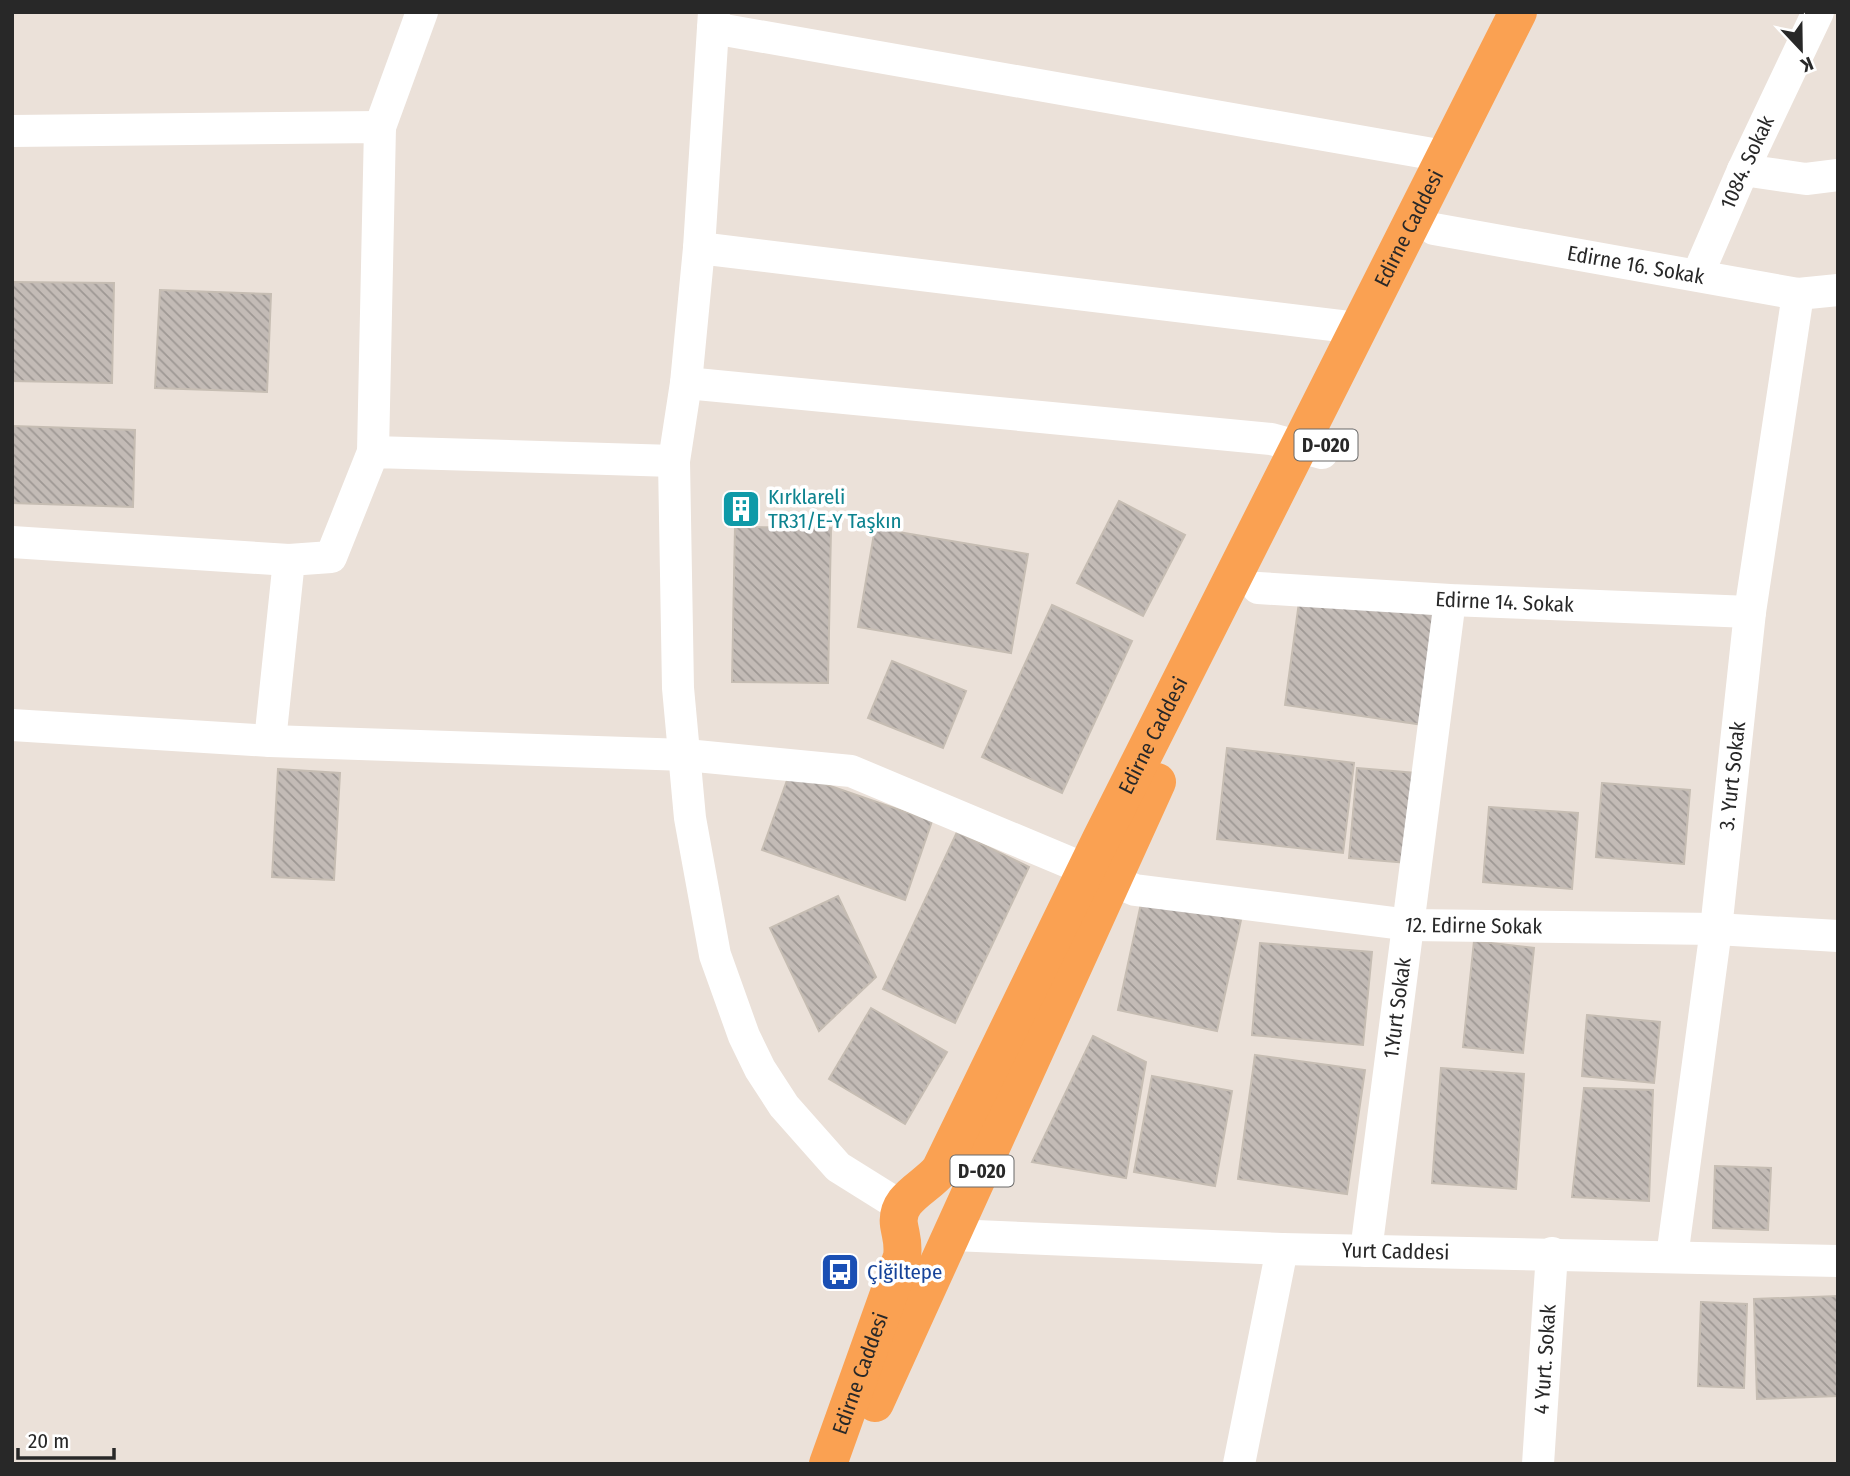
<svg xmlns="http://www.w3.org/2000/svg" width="1850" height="1476" viewBox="0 0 1850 1476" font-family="'Fira Sans Condensed',sans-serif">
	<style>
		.building { fill: url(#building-back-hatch); stroke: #c6bdb3; stroke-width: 2 }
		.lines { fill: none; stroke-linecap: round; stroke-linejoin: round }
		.minor { stroke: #fff; stroke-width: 32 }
		.trunk { stroke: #faa152; stroke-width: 38 }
		.labels { text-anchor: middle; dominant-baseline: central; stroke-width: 7; stroke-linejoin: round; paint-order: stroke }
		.shield { fill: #fff; stroke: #686868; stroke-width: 2 }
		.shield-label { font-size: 19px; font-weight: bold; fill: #282828 }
		.street-label { font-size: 21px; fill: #282828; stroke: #fff }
		.culture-label { font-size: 21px; fill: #0d838f; stroke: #fff; text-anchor: start }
		.transit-label { font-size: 21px; fill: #164399; stroke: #fff; text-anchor: start }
	</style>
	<defs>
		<pattern id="building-back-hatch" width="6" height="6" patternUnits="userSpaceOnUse" patternTransform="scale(1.75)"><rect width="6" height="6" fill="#c3bbb6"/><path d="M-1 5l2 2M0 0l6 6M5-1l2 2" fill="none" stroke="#9e9894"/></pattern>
	</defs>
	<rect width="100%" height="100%" fill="#ebe1d9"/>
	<g class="building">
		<polygon points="12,282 114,283 112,383 12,381"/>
		<polygon points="160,290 271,294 267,392 155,388"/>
		<polygon points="12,426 135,430 133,507 12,503"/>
		<polygon points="728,501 756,505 754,516 727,512"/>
		<polygon points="1119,501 1185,535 1143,616 1077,583"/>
		<polygon points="735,527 831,528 828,683 732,682"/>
		<polygon points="875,528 1028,554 1011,653 858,627"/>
		<polygon points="1300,595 1440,615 1424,725 1285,705"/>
		<polygon points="1052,605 1132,641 1062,793 982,757"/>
		<polygon points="892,661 966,691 943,748 868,718"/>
		<polygon points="1227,748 1354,763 1343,853 1217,839"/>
		<polygon points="1357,768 1416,773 1408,863 1349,858"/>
		<polygon points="278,769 340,773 334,880 272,877"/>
		<polygon points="790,772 932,821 905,900 762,850"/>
		<polygon points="1602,783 1690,790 1684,864 1596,857"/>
		<polygon points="1489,807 1578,813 1572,889 1483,882"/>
		<polygon points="957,832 1029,867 955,1023 883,989"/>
		<polygon points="838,896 876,977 819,1031 770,928"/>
		<polygon points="1142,899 1241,920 1217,1031 1118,1010"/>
		<polygon points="1474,941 1534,948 1523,1053 1463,1047"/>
		<polygon points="1260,943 1372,952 1363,1045 1252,1035"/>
		<polygon points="871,1008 947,1052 905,1124 829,1079"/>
		<polygon points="1587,1015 1660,1022 1654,1083 1582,1076"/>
		<polygon points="1093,1036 1146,1062 1126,1178 1032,1162"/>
		<polygon points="1255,1055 1365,1070 1347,1194 1238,1179"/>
		<polygon points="1441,1068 1524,1074 1516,1189 1432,1183"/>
		<polygon points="1152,1076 1232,1091 1215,1186 1134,1172"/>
		<polygon points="1584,1088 1653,1090 1649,1201 1572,1197"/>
		<polygon points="1715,1166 1771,1168 1768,1230 1713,1228"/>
		<polygon points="1838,1296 1838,1396 1757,1399 1754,1299"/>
		<polygon points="1701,1302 1747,1304 1744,1388 1698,1386"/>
	</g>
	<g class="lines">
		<g class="minor">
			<polyline points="714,12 699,248 686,383 674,461 678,688 690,818 715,955 744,1036 760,1069 784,1106 838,1167 902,1207"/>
			<polyline points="713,28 1444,156"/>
			<polyline points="380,127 422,12"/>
			<polyline points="12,131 380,127 373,452"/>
			<polyline points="1743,170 1806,179 1838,175"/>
			<path id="s1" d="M1434,229l364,65 40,-4"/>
			<polyline points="699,248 1357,328"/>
			<path id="s2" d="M1698,274l45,-104 75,-158"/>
			<polyline points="686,383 1271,439 1322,453"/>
			<polyline points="12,542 289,560 331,557 373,452 674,461"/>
			<path id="s3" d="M1258,588l192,12 300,12"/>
			<path id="s4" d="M12,725l258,16 416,14 165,16 284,119 275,35 306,4 122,7"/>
			<polyline points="270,741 289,560"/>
			<path id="s5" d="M953,1235l329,14 556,12"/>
			<path id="s6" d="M1366,1251l84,-651"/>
			<path id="s7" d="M1672,1257l44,-328 34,-317 48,-318"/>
			<polyline points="1239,1464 1282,1249"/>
			<path id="s8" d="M1538,1464l14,-211"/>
		</g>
		<g class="trunk">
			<polyline points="875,1403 1157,782"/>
			<path id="s9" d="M828,1464l74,-207c2,-14 -1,-20 -3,-32 -4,-27 27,-37 41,-55l161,-331 417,-827"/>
		</g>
	</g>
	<defs>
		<g id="building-square" transform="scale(2.0125)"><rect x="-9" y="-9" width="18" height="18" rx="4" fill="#0f9aa8" stroke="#fff"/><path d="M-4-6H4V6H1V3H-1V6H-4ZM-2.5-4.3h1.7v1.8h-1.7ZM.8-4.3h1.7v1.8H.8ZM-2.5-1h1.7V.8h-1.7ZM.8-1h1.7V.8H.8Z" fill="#fff"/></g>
		<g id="bus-square" transform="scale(2.0125)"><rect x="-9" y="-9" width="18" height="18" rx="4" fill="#1a4fb4" stroke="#fff"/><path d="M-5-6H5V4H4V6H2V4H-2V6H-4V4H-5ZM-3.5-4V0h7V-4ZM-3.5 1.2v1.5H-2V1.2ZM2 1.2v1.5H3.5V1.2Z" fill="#fff"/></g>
	</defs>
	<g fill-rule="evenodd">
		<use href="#building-square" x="741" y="509"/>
		<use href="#bus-square" x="840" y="1272"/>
	</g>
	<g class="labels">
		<g class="shield">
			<rect x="1294.5" y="429.5" width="63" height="31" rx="5"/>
			<rect x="950.5" y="1155.5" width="63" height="31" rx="5"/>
		</g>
		<g class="shield-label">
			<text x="1326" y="445">D-020</text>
			<text x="982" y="1171">D-020</text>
		</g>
		<g class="street-label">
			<text stroke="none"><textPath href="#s2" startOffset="122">1084. Sokak</textPath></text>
			<text stroke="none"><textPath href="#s9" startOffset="1376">Edirne Caddesi</textPath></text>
			<text stroke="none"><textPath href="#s1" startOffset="205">Edirne 16. Sokak</textPath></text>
			<text stroke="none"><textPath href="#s3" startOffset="247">Edirne 14. Sokak</textPath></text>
			<text stroke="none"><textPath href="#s9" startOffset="808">Edirne Caddesi</textPath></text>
			<text stroke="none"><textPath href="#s7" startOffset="485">3. Yurt Sokak</textPath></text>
			<text stroke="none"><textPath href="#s4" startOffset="1489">12. Edirne Sokak</textPath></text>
			<text stroke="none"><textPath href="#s6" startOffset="245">1.Yurt Sokak</textPath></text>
			<text stroke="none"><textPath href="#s5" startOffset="443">Yurt Caddesi</textPath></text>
			<text stroke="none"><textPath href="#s8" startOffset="105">4 Yurt. Sokak</textPath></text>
			<text stroke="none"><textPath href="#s9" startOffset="96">Edirne Caddesi</textPath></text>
		</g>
		<g class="culture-label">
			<text x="768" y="497">Kırklareli<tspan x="768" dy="24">TR31/E-Y Taşkın</tspan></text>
		</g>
		<g class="transit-label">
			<text x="867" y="1272">Çİğiltepe</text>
		</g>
	</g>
	<rect width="1850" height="1476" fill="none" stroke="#282828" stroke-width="28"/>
	<g transform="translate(1801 49) rotate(158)" stroke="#ffffff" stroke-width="5" paint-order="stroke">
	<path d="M0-5L12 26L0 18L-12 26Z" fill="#282828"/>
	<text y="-10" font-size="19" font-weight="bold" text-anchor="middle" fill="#282828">K</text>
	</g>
	<path d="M18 1448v10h96v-10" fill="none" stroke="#282828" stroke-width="3.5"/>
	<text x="28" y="1448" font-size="21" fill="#282828" stroke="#ffffff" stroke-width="5" paint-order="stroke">20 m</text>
</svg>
